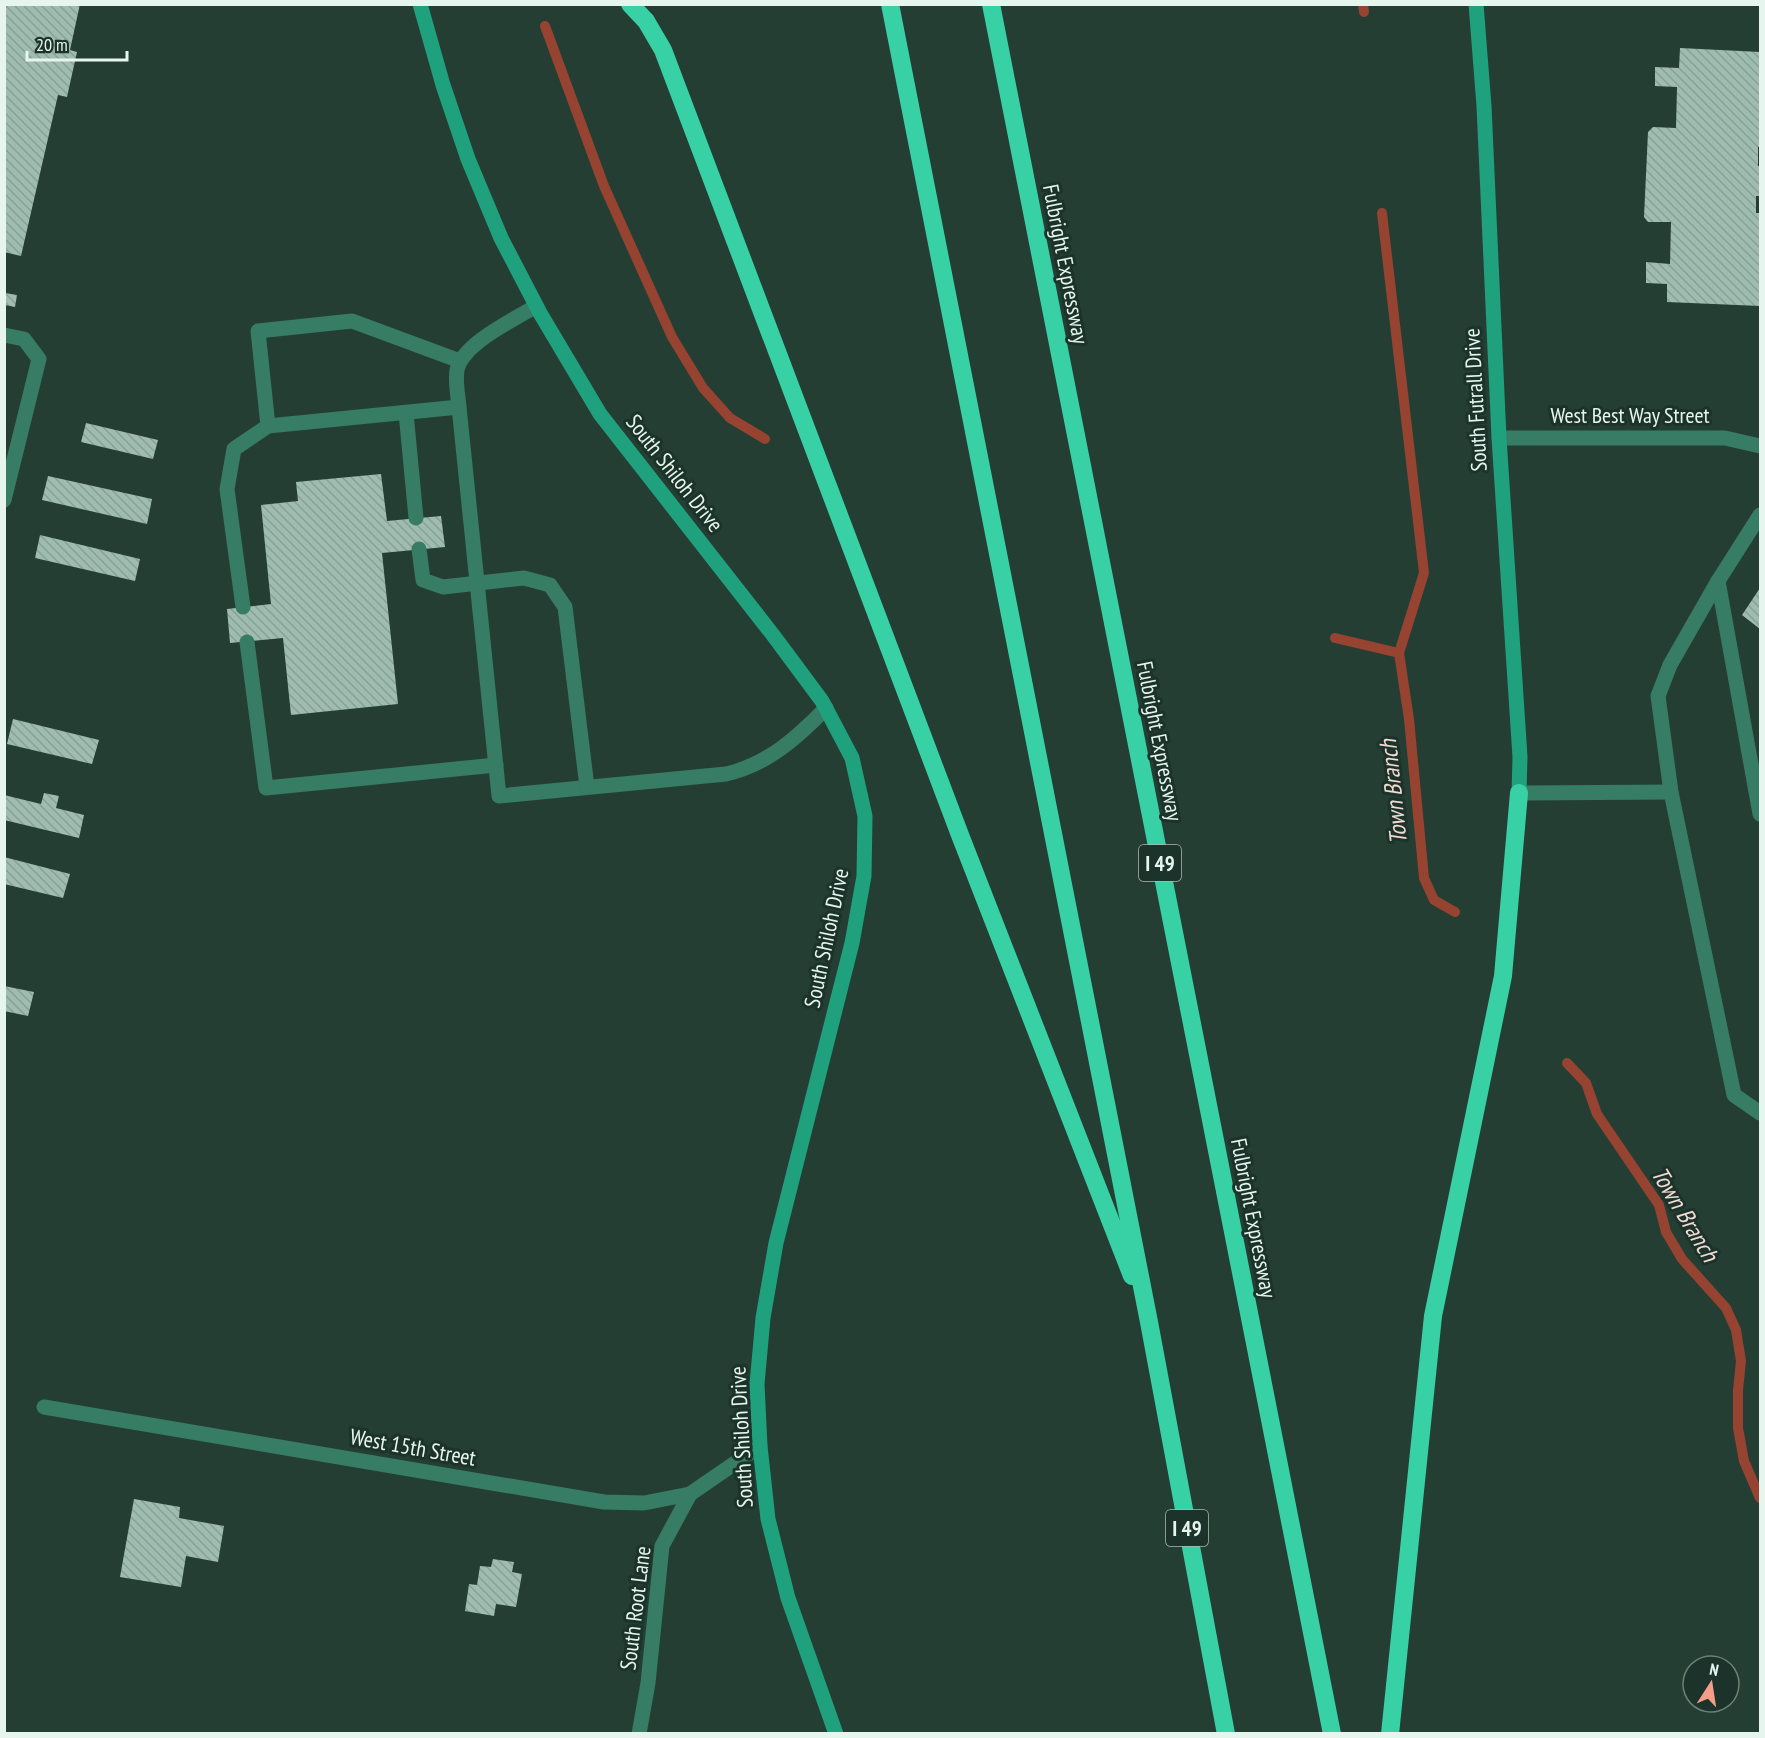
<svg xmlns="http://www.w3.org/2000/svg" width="1765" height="1738" viewBox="0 0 1765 1738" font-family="'PT Sans Narrow',sans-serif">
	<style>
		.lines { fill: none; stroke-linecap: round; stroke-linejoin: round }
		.stream { stroke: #964331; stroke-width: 10 }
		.building { fill: url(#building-back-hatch) }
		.lane { stroke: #377c65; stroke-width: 15 }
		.street { stroke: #377c65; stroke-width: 15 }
		.secondary { stroke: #1fa17d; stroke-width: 15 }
		.highway { stroke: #38d1a5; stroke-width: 18 }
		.labels { text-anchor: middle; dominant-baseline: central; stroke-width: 6; stroke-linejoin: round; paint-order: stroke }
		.shield { fill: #1b332a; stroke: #aabbb4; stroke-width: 1.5 }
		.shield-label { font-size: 21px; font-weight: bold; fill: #e7f5ef }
		.street-label { font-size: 22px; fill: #e7f5ef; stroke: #1b332a }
		.water-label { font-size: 24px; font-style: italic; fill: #f4dad4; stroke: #1b332a }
	</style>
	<defs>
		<pattern id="building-back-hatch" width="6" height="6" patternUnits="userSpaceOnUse" patternTransform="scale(1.5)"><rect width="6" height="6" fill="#9fbcb0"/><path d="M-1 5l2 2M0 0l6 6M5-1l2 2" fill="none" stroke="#88a096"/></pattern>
	</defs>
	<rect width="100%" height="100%" fill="#253e34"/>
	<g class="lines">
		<g class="stream">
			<polyline points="1363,4 1364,12"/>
			<polyline points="545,26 604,186 672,337 703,388 730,418 765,439"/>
			<polyline points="1382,213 1424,573 1399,653 1409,719 1424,878 1434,900 1455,912"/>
			<polyline points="1335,638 1399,653"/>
			<polyline points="1567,1063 1586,1083 1597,1114 1659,1205 1666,1232 1682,1259 1726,1308 1736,1330 1741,1361 1738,1390 1738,1428 1744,1461 1760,1498"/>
		</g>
	</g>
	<g class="building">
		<polygon points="4,4 80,4 70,50 77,52 67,97 58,95 21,256 4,252"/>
		<polygon points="1680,48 1760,52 1760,147 1758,147 1758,166 1760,166 1760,196 1756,196 1756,213 1760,213 1760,306 1667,302 1667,284 1646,283 1646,262 1670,264 1671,222 1648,222 1644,217 1648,132 1653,127 1676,128 1677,87 1655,86 1655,67 1679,68"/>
		<polygon points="5,293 17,295 15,307 5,305"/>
		<polygon points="86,423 158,440 153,459 81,442"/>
		<polygon points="381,474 387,521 441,516 445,547 382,553 398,704 291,715 283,638 230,643 227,609 271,604 261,505 298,501 296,482"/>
		<polygon points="48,476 152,499 147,524 42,500"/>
		<polygon points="40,535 140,559 135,581 35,558"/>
		<polygon points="1760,588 1760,629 1742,615"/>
		<polygon points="13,719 99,740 92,764 7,744"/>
		<polygon points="44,793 59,796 56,808 84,815 79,838 4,820 4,795 41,804"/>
		<polygon points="4,857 70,874 63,898 4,884"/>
		<polygon points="4,986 34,992 28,1016 4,1011"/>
		<polygon points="134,1499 180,1507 179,1518 224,1526 218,1562 186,1556 181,1587 120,1577"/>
		<polygon points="493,1559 514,1562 512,1572 522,1574 516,1607 496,1604 494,1616 465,1611 469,1584 477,1585 480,1566 491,1567"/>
	</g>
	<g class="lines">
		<g class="lane">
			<path d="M536,306c-22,14 -73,37 -79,64 -2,12 1,25 2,37l40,389 227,-22c41,-9 72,-37 100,-66"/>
			<polyline points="4,335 24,339 39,359 4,500"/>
			<polyline points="406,413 416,518"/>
			<polyline points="268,426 258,331 352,321 460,361"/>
			<polyline points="1760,515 1718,581 1760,814"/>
			<polyline points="419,549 423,580 443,587 524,578 550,585 565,607 587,787"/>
			<polyline points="1718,581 1670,665 1658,696 1671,792 1734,1095 1760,1113"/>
			<polyline points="243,607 227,489 234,449 268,426 459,407"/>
			<polyline points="247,642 266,788 496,765"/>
			<polyline points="1519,793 1671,792"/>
		</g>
		<g class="street">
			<polyline points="1499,438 1725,438 1760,446"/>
			<polyline points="44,1407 604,1502 644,1503 690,1494 760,1446"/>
			<polyline points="639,1734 648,1683 662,1546 690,1494"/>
		</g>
		<g class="secondary">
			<polyline points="420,4 443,85 468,159 501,238 540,313 600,414 773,635 822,701 852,758 865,816 864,876 852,943 776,1243 763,1318 757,1384 760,1446 768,1519 788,1598 836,1734"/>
			<polyline points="1476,4 1484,106 1499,438 1520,757 1519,793"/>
		</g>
		<g class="highway">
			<polyline points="630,4 646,21 663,50 960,835 1132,1276"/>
			<polyline points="890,4 1149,1322 1226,1734"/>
			<polyline points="991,4 1332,1734"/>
			<polyline points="1390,1734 1433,1316 1503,976 1519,793"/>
		</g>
	</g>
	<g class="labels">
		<g class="shield">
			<rect x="1139" y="845" width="42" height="36" rx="4.5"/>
			<rect x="1166" y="1510" width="42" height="36" rx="4.5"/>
		</g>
		<g class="shield-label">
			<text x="1160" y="863">I 49</text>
			<text x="1187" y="1528">I 49</text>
		</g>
		<g class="street-label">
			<text transform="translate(1066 264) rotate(79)">Fulbright Expressway</text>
			<text transform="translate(1475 400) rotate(-93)">South Futrall Drive</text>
			<text x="1630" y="415">West Best Way Street</text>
			<text transform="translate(675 473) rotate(52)">South Shiloh Drive</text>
			<text transform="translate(1160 741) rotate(79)">Fulbright Expressway</text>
			<text transform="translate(826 938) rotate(-78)">South Shiloh Drive</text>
			<text transform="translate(1254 1218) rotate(79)">Fulbright Expressway</text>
			<text transform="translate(741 1437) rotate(-93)">South Shiloh Drive</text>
			<text transform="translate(413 1447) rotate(10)">West 15th Street</text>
			<text transform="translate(635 1608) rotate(-83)">South Root Lane</text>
		</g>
		<g class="water-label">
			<text transform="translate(1393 792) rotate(-96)">Town Branch</text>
			<text transform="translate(1685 1214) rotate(59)">Town Branch</text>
		</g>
	</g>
	<rect width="1765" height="1738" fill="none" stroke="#e7f5ef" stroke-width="12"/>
	<g transform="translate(1711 1684) rotate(12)"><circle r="28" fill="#1b332a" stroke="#6d8179" stroke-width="1.5"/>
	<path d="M0-4.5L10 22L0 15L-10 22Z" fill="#f49e8a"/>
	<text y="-9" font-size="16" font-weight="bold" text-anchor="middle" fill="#e7f5ef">N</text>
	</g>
	<path d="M27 51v9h100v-9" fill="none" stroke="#e7f5ef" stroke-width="3"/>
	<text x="36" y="51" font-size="18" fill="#e7f5ef" stroke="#1b332a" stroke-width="4.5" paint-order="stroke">20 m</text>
</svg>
